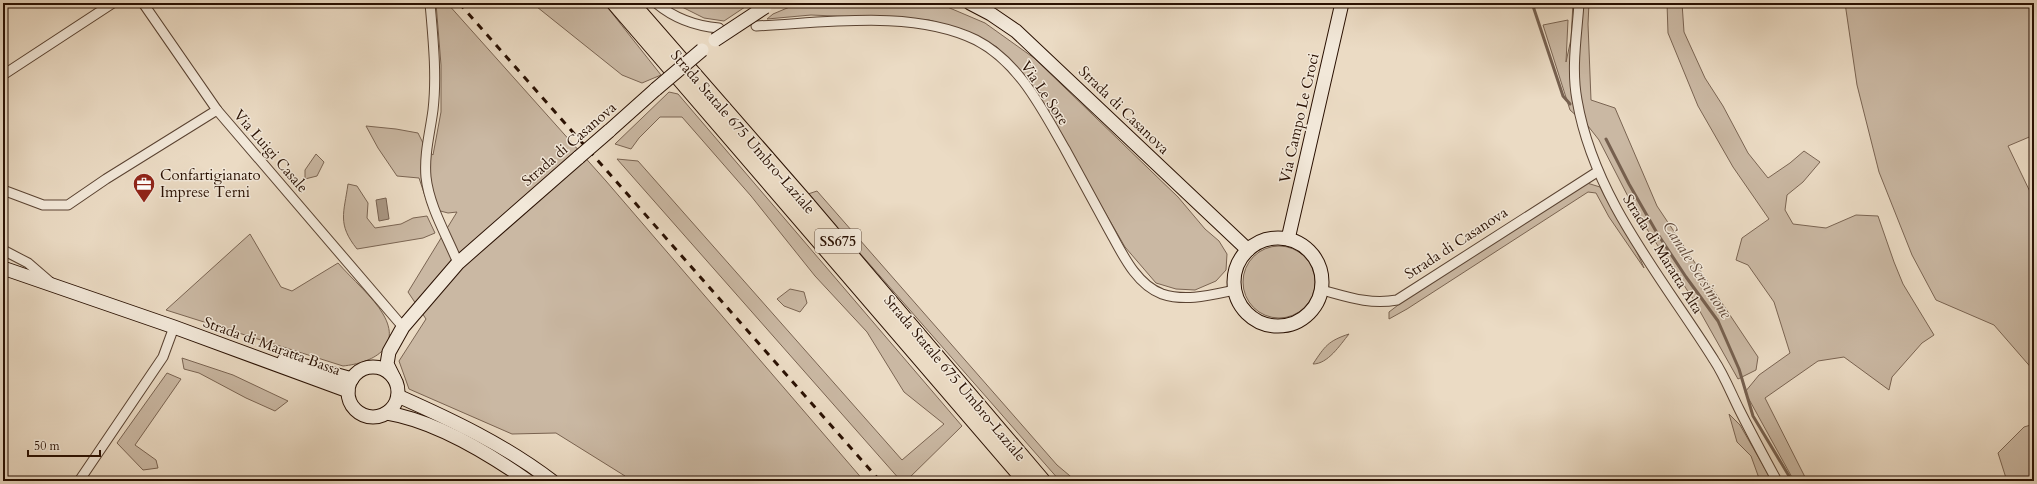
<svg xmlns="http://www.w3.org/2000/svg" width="2037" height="484" viewBox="0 0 2037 484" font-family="Cardo,serif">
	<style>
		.green { fill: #cab8a3; stroke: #7a6452 }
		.water { fill: #a99682; stroke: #76604f }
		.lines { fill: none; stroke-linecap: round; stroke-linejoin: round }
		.stream { stroke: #76604f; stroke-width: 3 }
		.street-casing { stroke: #5a4332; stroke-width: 11 }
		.secondary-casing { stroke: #291002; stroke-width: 15 }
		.highway-casing { stroke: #291002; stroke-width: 18 }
		.street { stroke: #f2e8d9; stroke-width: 9 }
		.secondary { stroke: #f2e8d9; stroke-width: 13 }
		.highway { stroke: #ebdbc4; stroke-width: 16 }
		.rail { stroke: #291002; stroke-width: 3; stroke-dasharray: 7 7; stroke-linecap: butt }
		.secondary-bridge-casing { stroke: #291002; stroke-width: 15; stroke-linecap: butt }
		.secondary-bridge { stroke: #f2e8d9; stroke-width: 13 }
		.labels { text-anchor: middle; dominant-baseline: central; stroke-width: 3; stroke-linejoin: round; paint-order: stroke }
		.shield { fill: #f2e8d9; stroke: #655142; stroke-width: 1 }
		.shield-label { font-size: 14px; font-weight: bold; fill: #291002 }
		.street-label { font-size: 15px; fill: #291002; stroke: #f2e8d9 }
		.poi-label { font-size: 15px; fill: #291002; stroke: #f2e8d9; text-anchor: start }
		.water-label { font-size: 16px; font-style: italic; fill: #634c3c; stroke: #f2e8d9 }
	</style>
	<rect width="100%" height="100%" fill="#ebdbc4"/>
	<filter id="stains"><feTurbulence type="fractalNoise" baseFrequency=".005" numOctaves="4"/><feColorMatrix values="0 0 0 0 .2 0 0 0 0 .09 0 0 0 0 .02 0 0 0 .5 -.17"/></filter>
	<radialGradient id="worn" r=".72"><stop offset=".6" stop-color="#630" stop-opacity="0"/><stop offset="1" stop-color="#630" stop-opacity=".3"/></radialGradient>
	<g class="green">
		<polygon points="436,3 447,3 606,181 864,481 630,481 625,476 556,433 512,434 409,389 399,361 426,319 408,292 457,212 448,213 429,208 419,178 397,176 378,148 366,126 396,129 418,133 426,149 433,155 441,112 441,65"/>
		<polygon points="532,3 604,3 661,75 642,83 622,75"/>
		<polygon points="674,3 751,3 724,21 704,18"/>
		<polygon points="799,3 938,3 985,23 1034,58 1178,197 1205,229 1219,241 1227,254 1226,270 1216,281 1195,290 1176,289 1156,283 1125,247 1034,89 997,47 964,30 929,20 811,15 767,19 773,14"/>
		<polygon points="1573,3 1589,3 1588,24 1591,100 1615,108 1657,206 1758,357 1756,370 1738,379 1693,299 1637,214 1599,140 1588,126 1570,110 1543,25 1568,20 1566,62 1571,39"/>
		<polygon points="1667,3 1682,3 1684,32 1705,78 1723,106 1748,153 1768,178 1790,163 1804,151 1820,162 1803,182 1787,195 1785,210 1793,224 1826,228 1856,215 1878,216 1894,262 1903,284 1934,335 1922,343 1892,377 1889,390 1844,357 1818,361 1765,398 1807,481 1794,481 1745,392 1759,375 1790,353 1774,302 1748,265 1736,260 1742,238 1769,219 1733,167 1698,106 1668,33"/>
		<polygon points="1845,3 2034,3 2034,135 2008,146 2034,200 2034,371 1994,325 1936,300 1912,255 1879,172 1857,85"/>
		<polygon points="669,92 678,94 962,426 906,481 901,481 617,159 638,161 902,460 944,424 904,392 867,332 815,276 751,196 682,117 660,117 639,138 631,149 615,144"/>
		<polygon points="316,154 324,162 317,176 305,179 305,170"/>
		<path d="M1587,183l13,4c14,29 32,51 44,81l-35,-51 -13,-24 -8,-1 -181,117 -18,10v-7l17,-13z"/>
		<path d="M348,184l9,2 11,17 -1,15 8,10 26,-4 12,-6 14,-2 8,17 -12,5 -66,11c-20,-25 -13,-36 -9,-65z"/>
		<polygon points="817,191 1057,465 1076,481 1060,481 808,194"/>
		<path d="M250,234l31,53 11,4 46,-28c13,15 36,35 45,51 20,34 -11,49 -40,52l-177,-56z"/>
		<circle cx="1279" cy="282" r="36"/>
		<polygon points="790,289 804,292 807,303 800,312 784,306 777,299"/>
		<path d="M1349,334c-9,11 -21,30 -36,30 12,-18 15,-23 36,-30z"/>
		<polygon points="182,358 233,375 288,401 275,411 246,398 199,373 184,369"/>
		<polygon points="167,373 181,379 135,445 156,460 158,468 143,470 117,443"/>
		<polygon points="1729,414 1740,425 1772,481 1760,481 1751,456 1737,442"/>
		<polygon points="2034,424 2034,472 2024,481 2006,478 1998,453 2024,427"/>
	</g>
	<polygon class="water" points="386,198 389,219 379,221 376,200"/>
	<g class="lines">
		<g class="stream">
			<polyline points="1532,3 1563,96 1570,104"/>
			<polyline points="1606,139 1629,184 1657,233 1686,277 1718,321 1739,369 1753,416 1792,481"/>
		</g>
		<g class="street-casing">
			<g id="street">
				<polyline points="143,3 217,110"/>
				<path d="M430,3c3,35 7,72 3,107 -3,23 -9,44 -7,67 3,29 21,59 32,86"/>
				<path d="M656,3c19,16 39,23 63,25"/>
				<path d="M1579,3c-2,32 -8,65 -2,97 17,99 85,177 137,260 10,15 17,33 25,49 12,24 25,48 38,72"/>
				<path d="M756,26c68,-3 157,-17 220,14 43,22 66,69 89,109 14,26 29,53 43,79 13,23 27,56 54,66 24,8 49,1 73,-4"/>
				<polyline points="3,75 113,3"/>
				<polyline points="3,190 43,205 68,205 106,179 217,110 403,327"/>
				<polyline points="3,250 28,263 50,282"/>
				<path d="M1322,290c26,7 48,15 75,10l200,-128"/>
				<polyline points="79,481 163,357 174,327"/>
			</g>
		</g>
		<g class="secondary-casing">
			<g id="secondary">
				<polyline points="970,3 991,14 1016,31 1248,250"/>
				<polyline points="609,131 656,89"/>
				<circle cx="1278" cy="282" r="44"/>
				<polyline points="1288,239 1342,3"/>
				<polyline points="3,268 174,327 348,391"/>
				<polyline points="284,360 352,379"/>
				<circle cx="373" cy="392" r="25"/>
				<polyline points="394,378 387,364 389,352 403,327 458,263 579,157"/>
				<path d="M398,396c54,24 107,49 154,85"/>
				<path d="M387,413c49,8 101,40 141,68"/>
			</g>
		</g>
		<g class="highway-casing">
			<g id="highway">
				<polyline points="615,3 1026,481"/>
				<polyline points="631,3 803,200 1042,481"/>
			</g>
		</g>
		<use href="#street" class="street"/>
		<use href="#secondary" class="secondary"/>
		<use href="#highway" class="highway"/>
		<polyline class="rail" points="459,3 880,481"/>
		<g class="secondary-bridge-casing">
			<g id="secondary-bridge">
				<polyline points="715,40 765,7"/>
				<polyline points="656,89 702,50"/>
				<polyline points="579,157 609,131"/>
			</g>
		</g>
		<use href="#secondary-bridge" class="secondary-bridge"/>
	</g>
	<defs>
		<g id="office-pin" transform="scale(1.15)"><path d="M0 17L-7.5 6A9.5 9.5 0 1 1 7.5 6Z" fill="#8f2418" stroke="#f2e8d9"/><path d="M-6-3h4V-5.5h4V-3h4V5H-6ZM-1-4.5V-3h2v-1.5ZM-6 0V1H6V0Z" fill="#fff"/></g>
	</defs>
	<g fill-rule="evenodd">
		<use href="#office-pin" x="144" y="184"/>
	</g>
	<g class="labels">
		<rect class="shield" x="815" y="229" width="46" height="24" rx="3"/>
		<g class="shield-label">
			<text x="838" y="241">SS675</text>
		</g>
		<g class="street-label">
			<text transform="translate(1045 93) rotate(56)">Via Le Sore</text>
			<text transform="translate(1124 110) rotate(44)">Strada di Casanova</text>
			<text transform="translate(1299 118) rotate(-77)">Via Campo Le Croci</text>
			<text transform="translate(743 132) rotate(49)">Strada Statale 675 Umbro-Laziale</text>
			<text transform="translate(569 144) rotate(-41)">Strada di Casanova</text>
			<text transform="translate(271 151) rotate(49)">Via Luigi Casale</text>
			<text transform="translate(1456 243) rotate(-33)">Strada di Casanova</text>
			<text transform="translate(1663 254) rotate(58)">Strada di Maratta Alta</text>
			<text transform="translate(272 346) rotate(20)">Strada di Maratta Bassa</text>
			<text transform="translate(955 378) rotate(50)">Strada Statale 675 Umbro-Laziale</text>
		</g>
		<g class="poi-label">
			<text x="160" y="175">Confartigianato<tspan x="160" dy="17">Imprese Terni</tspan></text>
		</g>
		<g class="water-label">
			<text transform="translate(1697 270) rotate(57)">Canale Sersimone</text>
		</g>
	</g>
	<rect width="2037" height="484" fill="none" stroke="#ebdbc4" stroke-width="16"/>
	<rect x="4" y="4" width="2029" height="476" fill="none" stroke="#291002" stroke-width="2"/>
	<rect x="8" y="8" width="2021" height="468" fill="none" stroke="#291002"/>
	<path d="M28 450v6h72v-6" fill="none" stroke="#291002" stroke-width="2"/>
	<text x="34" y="450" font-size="12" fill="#291002" stroke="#f2e8d9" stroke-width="3" paint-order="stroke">50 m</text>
	<rect width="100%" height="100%" filter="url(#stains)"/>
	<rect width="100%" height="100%" fill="url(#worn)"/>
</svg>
